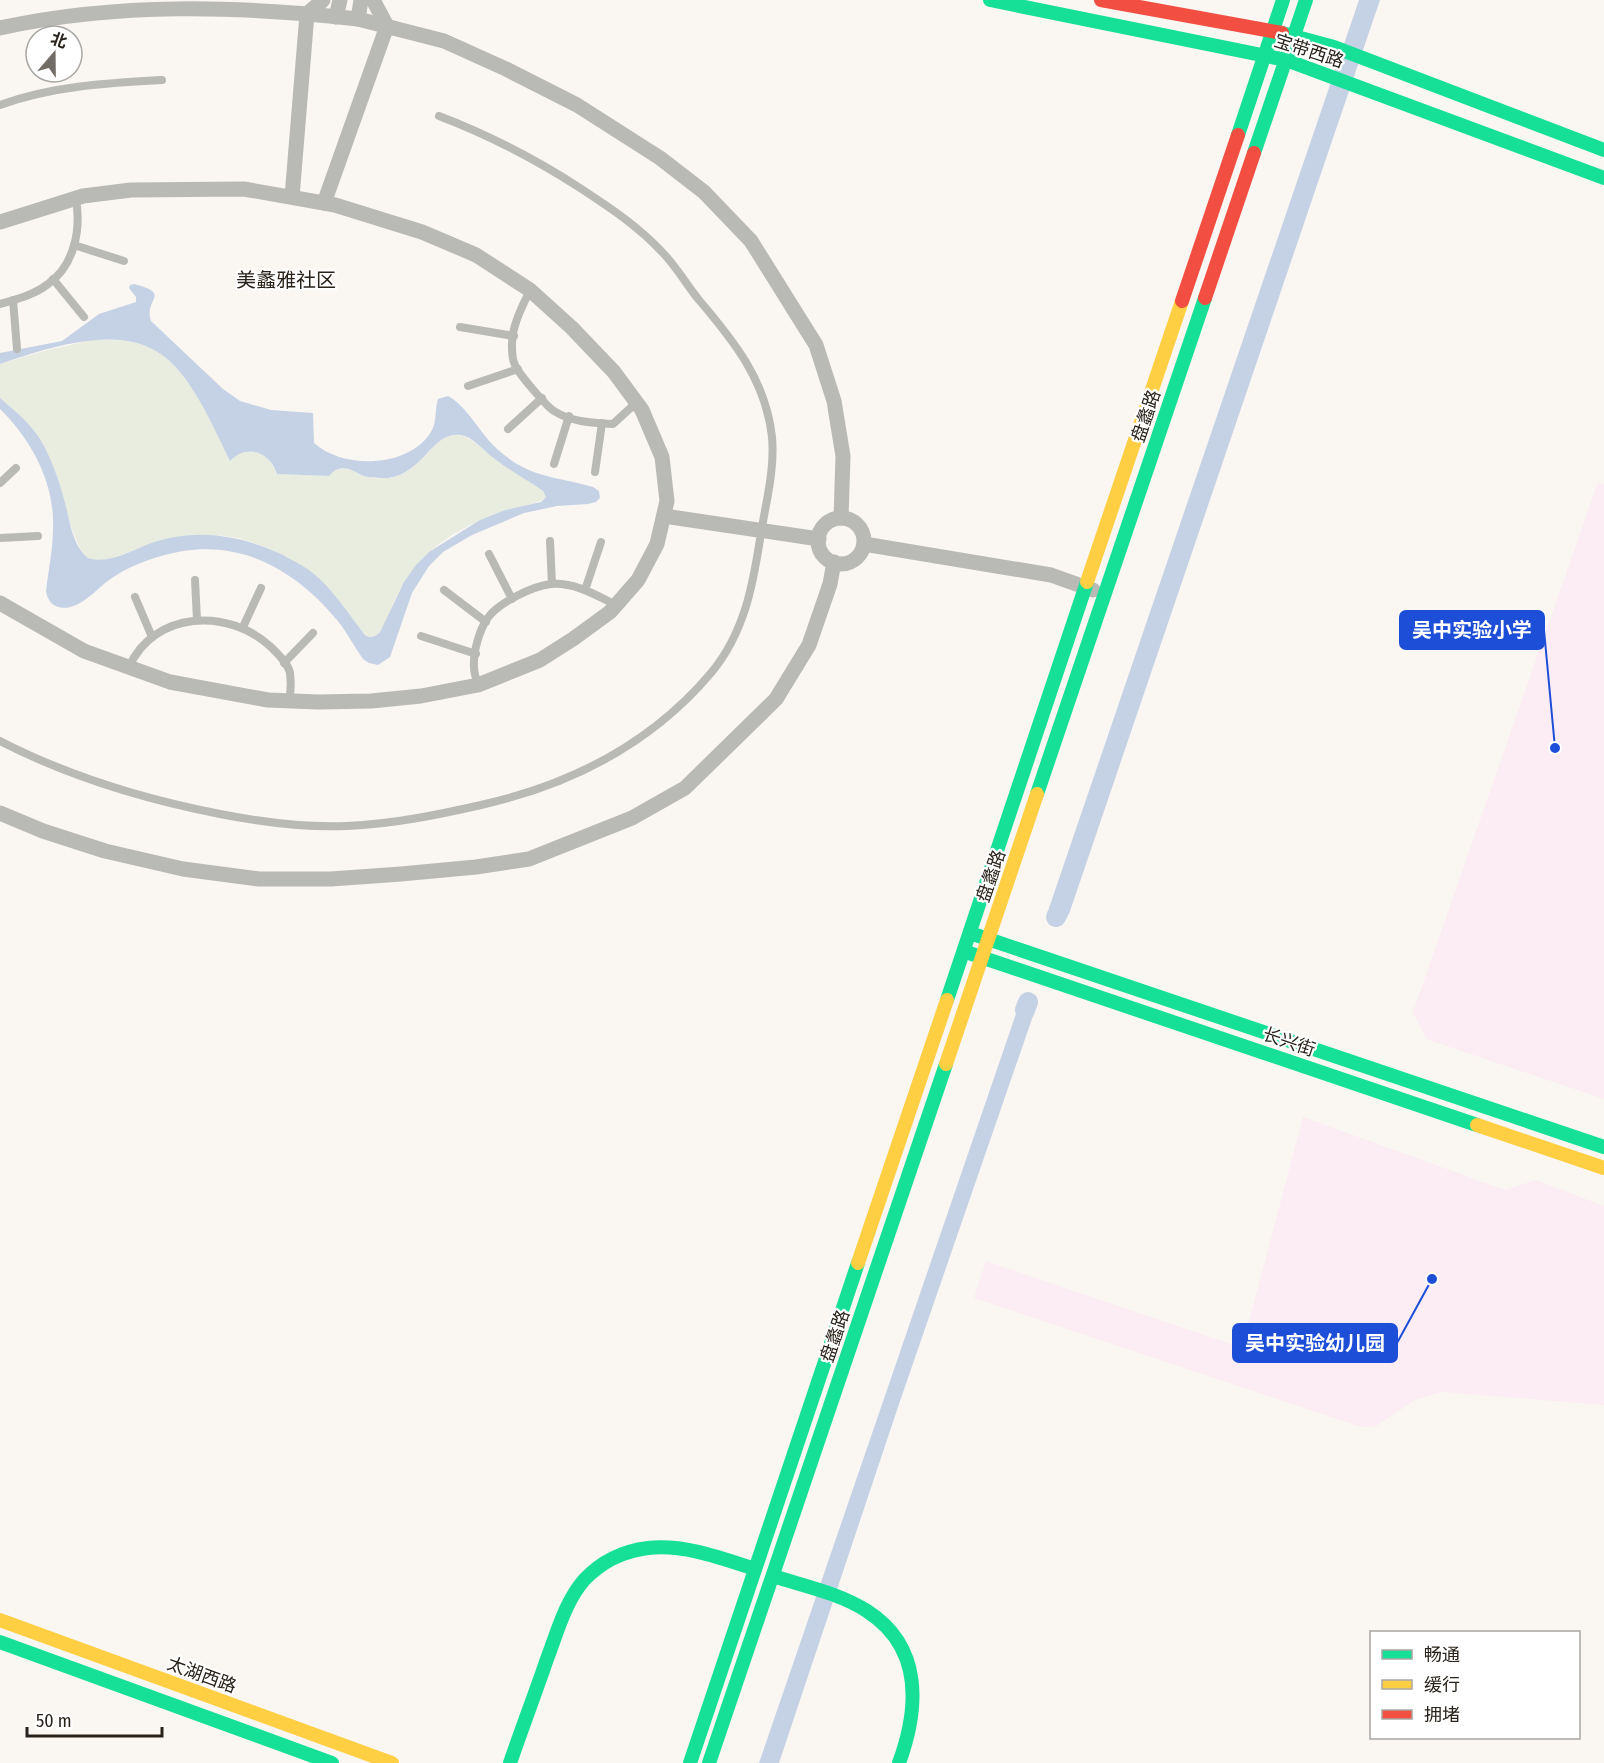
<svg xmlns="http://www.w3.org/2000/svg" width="1604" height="1763" viewBox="0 0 1604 1763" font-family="'Fira Sans Condensed','Noto Sans SC',sans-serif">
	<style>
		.education { fill: #fbedf3 }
		.green { fill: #e8eddf }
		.water { fill: #c5d2e5 }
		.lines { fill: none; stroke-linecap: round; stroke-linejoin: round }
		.canal { stroke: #c5d2e5; stroke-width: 20 }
		.lane { stroke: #b9b9b5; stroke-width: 8 }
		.street { stroke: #b9b9b5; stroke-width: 15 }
		.fast { stroke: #16e098; stroke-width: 14 }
		.slow { stroke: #ffcf43; stroke-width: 14 }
		.jam { stroke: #f24e42; stroke-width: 14 }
		.labels { text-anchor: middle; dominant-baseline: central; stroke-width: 4.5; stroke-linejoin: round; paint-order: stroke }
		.street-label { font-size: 18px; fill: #28221a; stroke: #fff }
		.neighbourhood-label { font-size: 20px; fill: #28221a; stroke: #fff }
		.leader { fill: none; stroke: #1d4ed8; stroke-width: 2 }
		.callout-dot { fill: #1d4ed8; stroke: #fff; stroke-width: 2 }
		.callout { fill: #1d4ed8; stroke: #1d4ed8; stroke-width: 2 }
		.callout-label { font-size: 20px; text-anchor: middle; font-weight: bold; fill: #fff }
	</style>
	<rect width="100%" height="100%" fill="#faf6f2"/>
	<g class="education">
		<polygon points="1598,482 1604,484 1604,1099 1426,1039 1413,1012"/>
		<polygon points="1303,1117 1505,1190 1536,1180 1604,1206 1604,1405 1442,1392 1415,1400 1376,1426 1361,1427 974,1298 986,1261 1242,1348"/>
	</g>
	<path class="green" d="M92,340c21,0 43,-1 63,10 34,18 58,76 75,110 21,-16 37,-9 47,14l51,2c13,-12 20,-8 33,-1 7,3 20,3 28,3 16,-2 31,-15 41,-28 29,-32 44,-6 69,12 14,10 29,18 43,28l4,7c-7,8 -32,9 -43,14 -28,10 -58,25 -79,46 -12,12 -21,27 -29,42 -6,13 -9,31 -22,39 -13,-1 -29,-33 -39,-43 -25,-29 -59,-47 -96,-57 -23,-5 -45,-3 -68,0 -20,3 -66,30 -82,20 -15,-9 -32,-88 -43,-110 -10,-20 -28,-35 -45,-50v-34l44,-13z"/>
	<g class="water">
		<polygon points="1359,0 1380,0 1069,914 1049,908"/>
		<path d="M134,284c39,10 9,15 17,37l72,68 17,12 31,9 42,3 1,30c29,26 91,25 115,-8 9,-12 5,-23 9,-36l10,-3c16,8 31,34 44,48 34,34 59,31 101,43l6,4 1,7 -4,4 -8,2 -31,2 -33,7 -52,22 -29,17 -14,14 -17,27 -22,64 -12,8 -9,-2 -6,-4c-8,-11 -14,-23 -22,-34 -40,-50 -92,-84 -158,-74 -23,4 -48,12 -68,25 -15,9 -28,27 -45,31 -12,3 -21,-2 -24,-15 2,-21 7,-42 7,-64 2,-45 -22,-89 -53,-119v-11c16,14 34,28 44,48 9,17 16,38 21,57 5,18 7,42 23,55 21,7 46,-9 66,-16 44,-14 87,-7 129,13 10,6 22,11 31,19 20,17 34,39 50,60 6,5 10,4 16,-2l24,-50 12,-17 13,-13 51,-32 25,-10 36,-8 5,-5 -3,-6c-20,-14 -42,-25 -60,-42 -7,-6 -13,-13 -23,-14 -13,-2 -22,7 -31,16 -10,12 -24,25 -41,27 -7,0 -21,0 -27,-3 -12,-7 -22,-11 -32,1l-52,-2c-7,-22 -30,-31 -47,-13 -17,-34 -40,-91 -74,-110 -43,-26 -112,-2 -156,13v-11l62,-12 37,-27 37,-12v-5l-7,-9 1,-3z"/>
		<polygon points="1018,1008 1034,1013 899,1404 779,1763 759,1763"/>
	</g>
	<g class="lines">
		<g class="canal">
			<polyline points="1056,917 1059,911"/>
			<polyline points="1025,1010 1028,1002"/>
		</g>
		<g class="lane">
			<path d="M0,105c52,-19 107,-22 162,-25"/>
			<polyline points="74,245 124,261"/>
			<polyline points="53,279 84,317"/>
			<path d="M530,290c-8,17 -19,37 -18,57 0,5 1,14 3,18 3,8 32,42 39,46 17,11 39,12 59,13l24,-22"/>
			<polyline points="13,300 17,349"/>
			<path d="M0,304c17,-5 34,-9 48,-20 27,-19 33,-55 28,-85"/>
			<polyline points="460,327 514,336"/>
			<polyline points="468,386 518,369"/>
			<polyline points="508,429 542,398"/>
			<polyline points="554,464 569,416"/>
			<polyline points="595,472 602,423"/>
			<polyline points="0,483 16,468"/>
			<polyline points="0,538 38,536"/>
			<polyline points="550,541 552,584"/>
			<polyline points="489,554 512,599"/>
			<polyline points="195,580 197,620"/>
			<polyline points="444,590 486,622"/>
			<polyline points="585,590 601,542"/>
			<polyline points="135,597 152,637"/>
			<polyline points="243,627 261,588"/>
			<polyline points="421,636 476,654"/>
			<polyline points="284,663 313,633"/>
			<path d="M129,667c25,-56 99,-60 142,-20 6,6 17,16 19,26 1,9 1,19 -1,28"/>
			<path d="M478,685c-2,-6 -4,-12 -4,-18 -1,-14 5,-36 13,-48 10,-16 46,-33 64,-35 23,-2 45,11 65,21"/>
			<path d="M0,741c70,36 143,58 220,73 41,8 85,14 127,12 46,-2 90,-11 134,-21 89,-20 170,-61 230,-132 34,-41 42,-88 50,-140 5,-31 14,-64 11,-96 -6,-56 -38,-96 -73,-137 -13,-16 -23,-34 -37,-48 -24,-26 -53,-45 -82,-64 -45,-29 -91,-53 -141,-72"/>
		</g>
		<g class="street">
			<polyline points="336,17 340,0"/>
			<polyline points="358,19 444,41 506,69 577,105 660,158 704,192 751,241 816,345 834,401 843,456 841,518"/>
			<path d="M0,28c118,-26 239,-22 358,-9l3,-19"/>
			<polyline points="292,197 307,14 323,0"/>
			<polyline points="324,203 387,26 373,0"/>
			<polyline points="0,222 83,196 131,190 244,189 335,205 422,232 476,255 530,290 572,328 614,372 642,410 662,457 667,501 657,544 638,580 610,612 573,639 540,660 478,685 421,696 371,701 318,702 268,700 170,682 84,651 0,603"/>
			<polyline points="664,516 819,539"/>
			<circle cx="841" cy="541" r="23"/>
			<polyline points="864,544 1051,575 1093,590"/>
			<polyline points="0,813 43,831 105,851 183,869 259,879 331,879 401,874 476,867 529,859 632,818 685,788 776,699 809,645 830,584 834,562"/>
		</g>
		<g class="fast">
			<polyline points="990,0 1286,60 1604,178"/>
			<polyline points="1282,33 1334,47 1604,150"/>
			<polyline points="1238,135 1283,0"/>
			<polyline points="1254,153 1306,0"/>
			<polyline points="1037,794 1205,298"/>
			<polyline points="976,935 1604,1147"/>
			<polyline points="969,953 1477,1125"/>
			<polyline points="947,1000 1087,582"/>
			<path d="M773,1576c31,10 66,17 94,35 56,36 52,97 32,152"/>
			<polyline points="0,1642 332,1763"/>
			<path d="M510,1763c12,-35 25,-69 37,-104 10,-26 18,-57 37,-79 17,-18 39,-29 64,-32 36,-4 73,10 107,21"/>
			<polyline points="690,1763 858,1263"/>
			<polyline points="709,1763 946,1064"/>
		</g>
		<g class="slow">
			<polyline points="1087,582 1182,301"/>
			<polyline points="946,1064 1037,794"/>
			<polyline points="1477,1125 1604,1168"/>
			<polyline points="858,1263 947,1000"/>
			<polyline points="0,1620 392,1763"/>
		</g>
		<g class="jam">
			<polyline points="1101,0 1282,33"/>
			<polyline points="1205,298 1254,153"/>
			<polyline points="1182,301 1238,135"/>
		</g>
	</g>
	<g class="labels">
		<g class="street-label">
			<text transform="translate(1309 51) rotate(18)">宝带西路</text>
			<text transform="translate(1146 416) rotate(-71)">盘蠡路</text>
			<text transform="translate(991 876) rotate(-71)">盘蠡路</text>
			<text transform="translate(1289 1042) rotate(19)">长兴街</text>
			<text transform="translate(835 1336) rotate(-71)">盘蠡路</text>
			<text transform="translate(202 1675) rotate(20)">太湖西路</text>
		</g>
		<g class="neighbourhood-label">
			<text x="286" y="280">美蠡雅社区</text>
		</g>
	</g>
	<path class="leader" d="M1555 748L1544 630M1432 1279L1397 1343"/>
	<g class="callout-dot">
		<circle cx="1555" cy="748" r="6"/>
		<circle cx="1432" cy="1279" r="6"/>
	</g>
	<g class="callout">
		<rect x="1400" y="611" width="144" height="38" rx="6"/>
		<rect x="1233" y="1324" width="164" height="38" rx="6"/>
	</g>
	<g class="callout-label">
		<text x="1472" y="637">吴中实验小学</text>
		<text x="1315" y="1350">吴中实验幼儿园</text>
	</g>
	<rect x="1370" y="1631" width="210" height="108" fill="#ffffff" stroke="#a9a7a3" stroke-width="1.5"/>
	<rect x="1382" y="1650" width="30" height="9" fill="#16e098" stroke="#a9a7a3" stroke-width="1.5"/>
	<text x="1424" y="1661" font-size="18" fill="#28221a">畅通</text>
	<rect x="1382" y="1680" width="30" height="9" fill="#ffcf43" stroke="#a9a7a3" stroke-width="1.5"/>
	<text x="1424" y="1691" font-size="18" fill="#28221a">缓行</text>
	<rect x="1382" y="1710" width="30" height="9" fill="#f24e42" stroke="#a9a7a3" stroke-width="1.5"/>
	<text x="1424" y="1721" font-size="18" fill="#28221a">拥堵</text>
	<g transform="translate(54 54) rotate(20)"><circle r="28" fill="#ffffff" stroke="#a9a7a3" stroke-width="1.5"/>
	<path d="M0-4.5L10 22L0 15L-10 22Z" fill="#726c66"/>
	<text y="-9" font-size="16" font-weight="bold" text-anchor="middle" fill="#28221a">北</text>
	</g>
	<path d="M27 1727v9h135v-9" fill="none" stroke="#28221a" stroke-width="3"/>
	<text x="36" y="1727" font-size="18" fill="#28221a" stroke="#ffffff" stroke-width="4.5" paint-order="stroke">50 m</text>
</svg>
